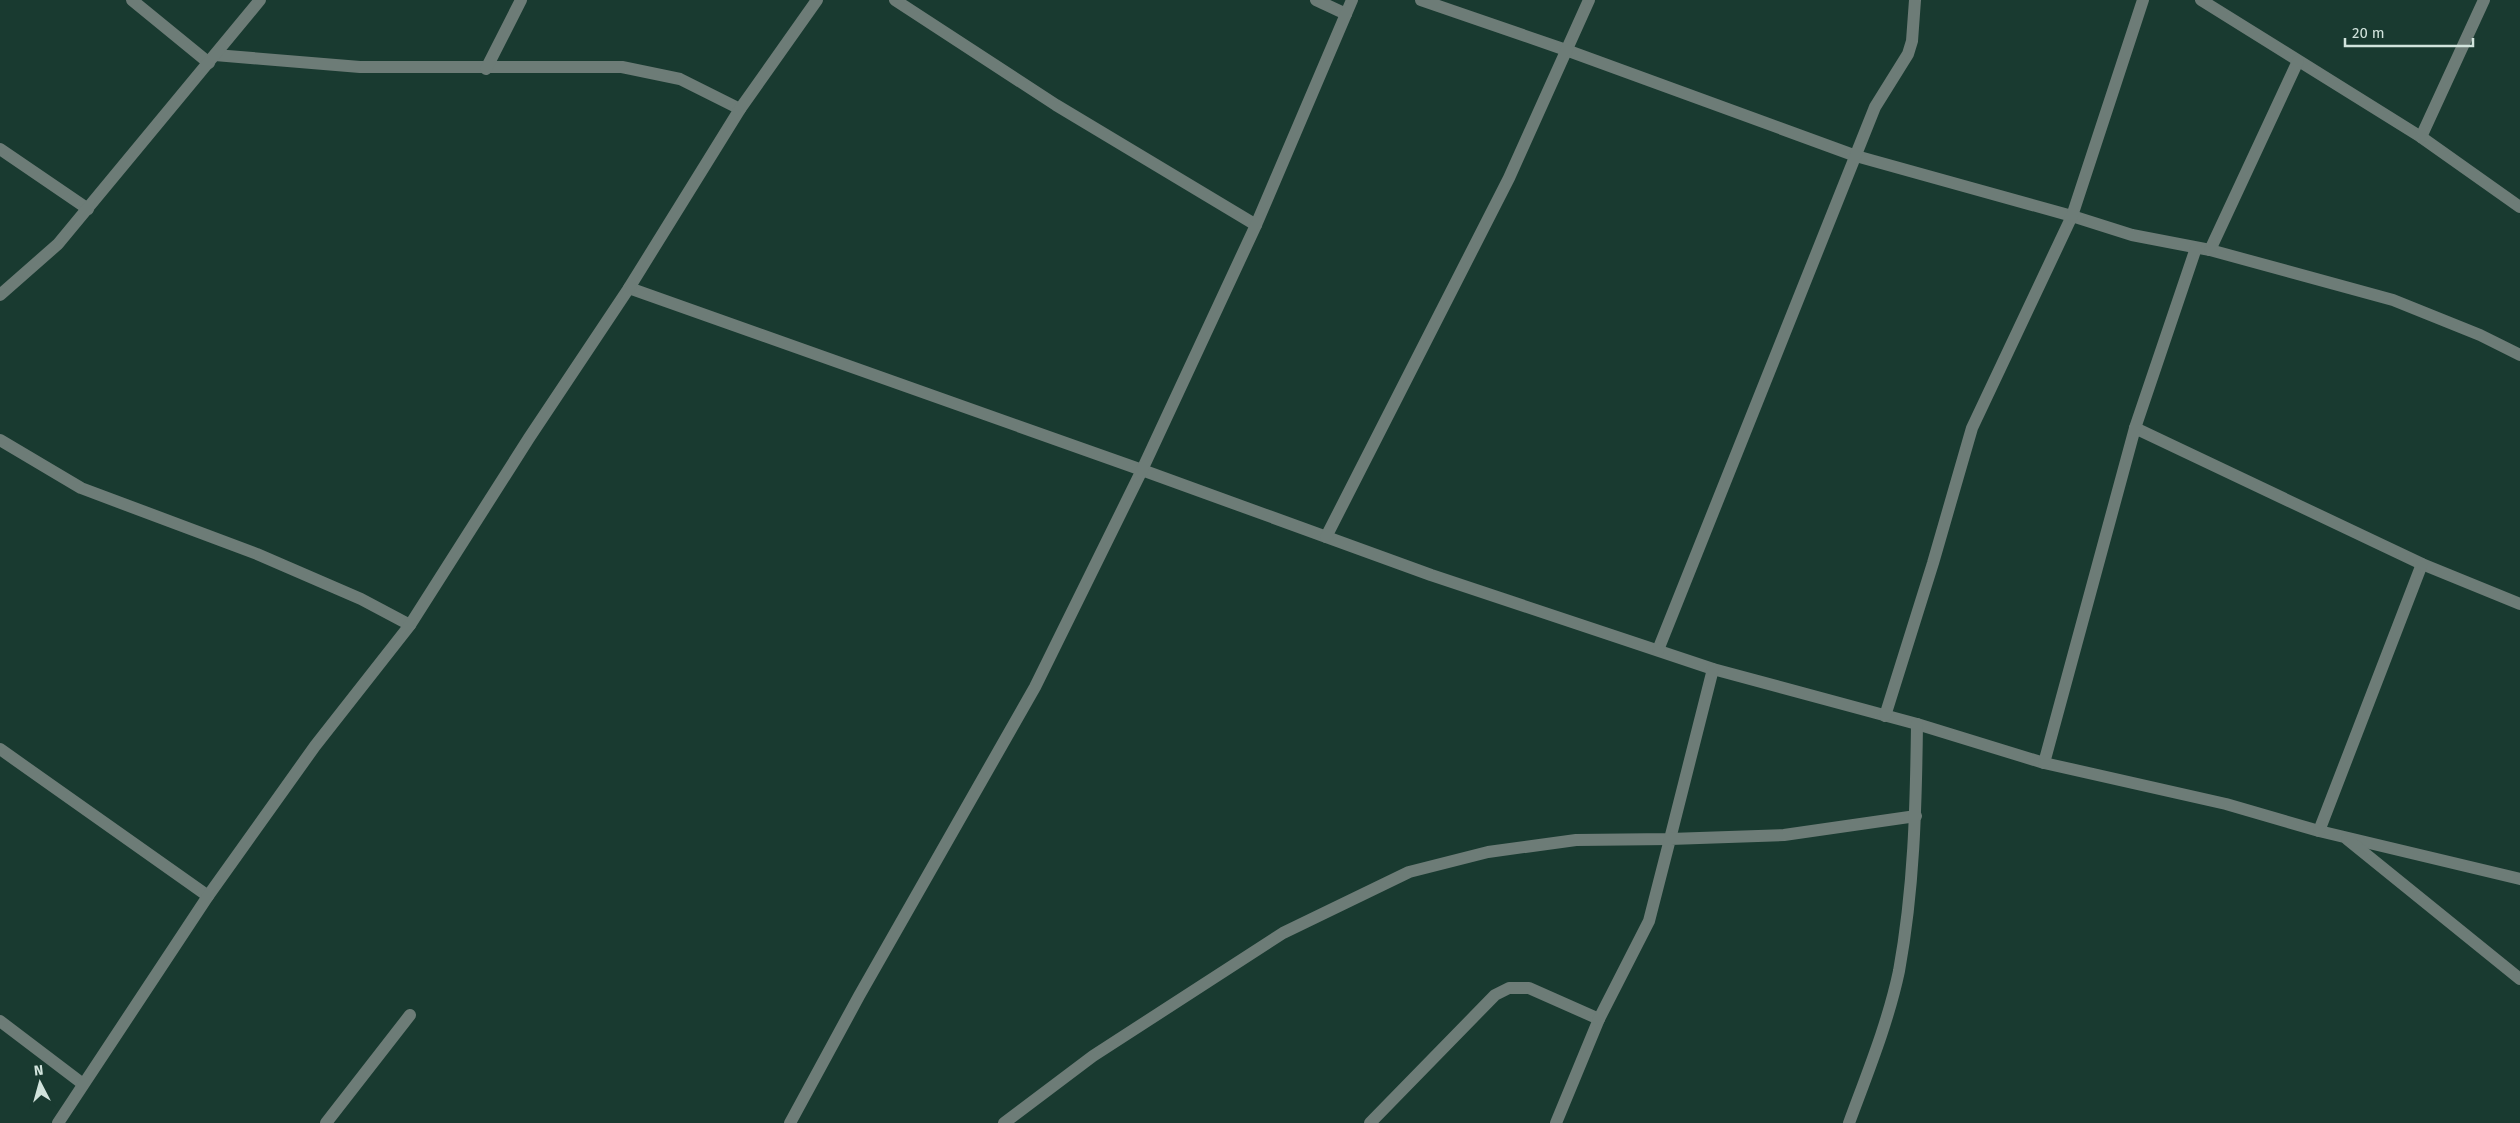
<svg xmlns="http://www.w3.org/2000/svg" width="2520" height="1123" viewBox="0 0 2520 1123" font-family="'Fira Sans',sans-serif">
	<style>
		.lines { fill: none; stroke-linecap: round; stroke-linejoin: round }
		.minor { stroke: #6d7c77; stroke-width: 12 }
	</style>
	<rect width="100%" height="100%" fill="#193a30"/>
	<g class="lines">
		<g class="minor">
			<polyline points="132,0 209,63"/>
			<polyline points="895,0 1056,105 1256,225"/>
			<polyline points="1316,0 1346,14"/>
			<polyline points="1421,0 1566,50 1856,156 2072,216 2132,235 2210,250 2393,300 2480,335 2520,355"/>
			<polyline points="2201,0 2421,137 2520,207"/>
			<polyline points="215,55 360,67 622,67 680,79 740,109"/>
			<polyline points="486,69 521,0"/>
			<polyline points="2421,137 2484,0"/>
			<polyline points="0,149 88,209"/>
			<polyline points="2210,250 2298,61"/>
			<polyline points="629,288 1142,470 1431,575 1713,669 1917,724 2044,763 2226,804 2319,831 2520,879"/>
			<polyline points="0,295 58,244 260,0"/>
			<polyline points="2135,428 2422,564 2520,604"/>
			<polyline points="0,440 81,488 257,554 361,599 410,625"/>
			<polyline points="1326,537 1509,178 1589,0"/>
			<polyline points="1658,650 1875,107 1908,54 1912,41 1915,0"/>
			<polyline points="1885,716 1933,563 1972,428 2072,216 2143,0"/>
			<polyline points="0,749 208,896"/>
			<polyline points="2044,763 2135,428 2196,248"/>
			<polyline points="2319,831 2422,564"/>
			<polyline points="2347,839 2520,979"/>
			<polyline points="0,1021 83,1084"/>
			<polyline points="58,1123 208,896 315,746 410,625 529,438 629,288 740,109 817,0"/>
			<polyline points="326,1123 410,1015"/>
			<polyline points="790,1123 859,996 1035,687 1142,470 1256,225 1352,0"/>
			<polyline points="1004,1123 1093,1056 1283,933 1409,872 1488,852 1576,840 1670,839 1713,669"/>
			<polyline points="1370,1123 1495,995 1509,988 1529,988 1599,1019"/>
			<polyline points="1556,1123 1599,1019 1649,921 1670,839 1784,835 1916,816"/>
			<path d="M1849,1123c18,-49 39,-100 50,-152 15,-82 17,-164 18,-247"/>
		</g>
	</g>
	<g transform="translate(40 1083) rotate(354)" stroke="#193a30" stroke-width="4" paint-order="stroke">
	<path d="M0-4L9 19L0 12L-9 19Z" fill="#d1e3dc"/>
	<text y="-8" font-size="14" font-weight="bold" text-anchor="middle" fill="#d1e3dc">N</text>
	</g>
	<path d="M2345 38v8h128v-8" fill="none" stroke="#d1e3dc" stroke-width="2.5"/>
	<text x="2352" y="38" font-size="15" fill="#d1e3dc" stroke="#193a30" stroke-width="4" paint-order="stroke">20 m</text>
</svg>
